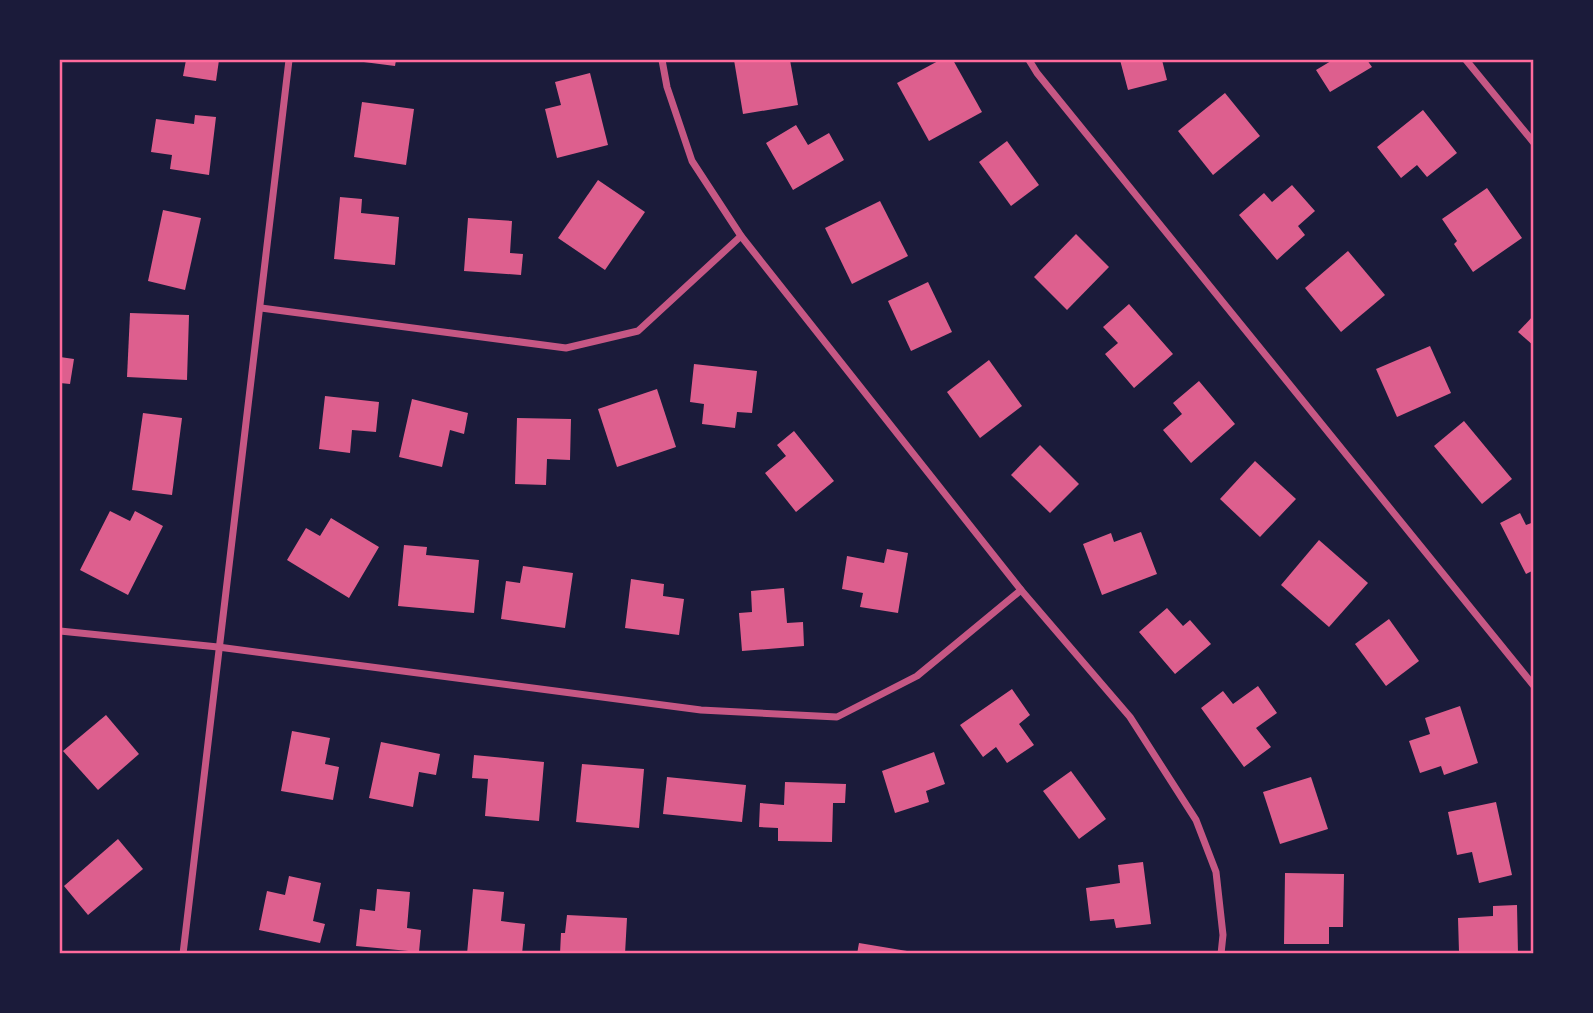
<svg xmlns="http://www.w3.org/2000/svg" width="1593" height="1013" viewBox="0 0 1593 1013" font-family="'Libre Baskerville',serif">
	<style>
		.building { fill: #dd5f8e }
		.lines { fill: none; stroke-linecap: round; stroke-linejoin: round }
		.minor { stroke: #c65784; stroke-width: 7 }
		.neatline { fill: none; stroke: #ff6b9d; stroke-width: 2.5 }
	</style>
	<rect width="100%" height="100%" fill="#1b1b3a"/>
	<g class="building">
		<polygon points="186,60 219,60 216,81 183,76"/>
		<polygon points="356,60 396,60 395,66 356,61"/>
		<polygon points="734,60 790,60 798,105 743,114"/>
		<polygon points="940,60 953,60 982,112 929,141 897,83"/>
		<polygon points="1120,60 1162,60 1167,80 1128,90"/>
		<polygon points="1331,60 1367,60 1372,67 1330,92 1316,70 1331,61"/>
		<polygon points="590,73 608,145 557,158 545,109 561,105 555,82"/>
		<polygon points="1225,93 1260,136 1213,175 1178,131"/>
		<polygon points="362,102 414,109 406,165 354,157"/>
		<polygon points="1423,110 1457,153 1427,177 1417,165 1401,178 1377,147"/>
		<polygon points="195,115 216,117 209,175 170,169 172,155 151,152 156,119 194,124"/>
		<polygon points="796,125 808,145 829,133 844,160 793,190 766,143"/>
		<polygon points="1007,141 1039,185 1011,206 979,162"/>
		<polygon points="598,180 645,212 605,270 558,238"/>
		<polygon points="1292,185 1315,211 1298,226 1305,235 1277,260 1239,215 1264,193 1272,202"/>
		<polygon points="1487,188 1522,238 1473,272 1454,244 1457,241 1442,219"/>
		<polygon points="340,197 362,199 361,213 399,217 395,265 334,259"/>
		<polygon points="880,201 908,256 852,284 825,228"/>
		<polygon points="163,210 201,218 185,290 148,281"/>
		<polygon points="468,218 512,221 510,253 523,254 521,275 464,271"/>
		<polygon points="1076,234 1109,267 1067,310 1034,277"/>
		<polygon points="1348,251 1385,295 1341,332 1305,288"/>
		<polygon points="928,282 952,332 911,351 888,301"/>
		<polygon points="1129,304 1173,354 1134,388 1105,354 1118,343 1103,327"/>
		<polygon points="130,313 189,315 187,380 127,377"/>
		<polygon points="1534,315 1534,346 1518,332"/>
		<polygon points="1430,346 1451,393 1397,417 1376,369"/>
		<polygon points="60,357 74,359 70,384 60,383"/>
		<polygon points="989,360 1022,406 980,438 947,392"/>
		<polygon points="694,364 757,371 752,413 737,412 735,428 702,424 704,404 690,402"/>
		<polygon points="1199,381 1235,424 1191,463 1163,430 1182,414 1173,403"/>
		<polygon points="657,389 676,447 617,467 598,409"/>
		<polygon points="325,396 379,402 376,432 352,430 350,453 319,449"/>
		<polygon points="412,399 468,413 464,434 450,430 442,467 399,457"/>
		<polygon points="143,413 182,418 172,495 132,490"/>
		<polygon points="517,418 571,419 570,460 547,459 546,485 515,484"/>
		<polygon points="1464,421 1512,479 1482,504 1434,446"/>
		<polygon points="794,431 834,481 796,512 765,473 786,456 777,445"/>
		<polygon points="1040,445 1079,484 1050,513 1011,475"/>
		<polygon points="1255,461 1296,499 1260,537 1220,499"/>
		<polygon points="110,511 130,521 135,511 163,526 128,595 80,570"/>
		<polygon points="1520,513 1526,525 1534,522 1534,570 1526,574 1500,523"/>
		<polygon points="331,518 379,547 349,598 287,560 306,528 320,536"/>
		<polygon points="1141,532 1157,574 1102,595 1083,544 1111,533 1114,542"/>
		<polygon points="1319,540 1368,583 1329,627 1281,585"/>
		<polygon points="404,545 427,547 426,555 479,560 474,613 398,606"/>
		<polygon points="887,549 908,553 898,613 860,607 863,593 842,589 847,556 884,563"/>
		<polygon points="523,566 573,573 565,628 501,619 506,581 520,583"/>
		<polygon points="631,579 664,584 663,596 684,599 679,635 625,628"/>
		<polygon points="784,588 787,623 803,622 804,646 742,651 739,613 752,612 751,591"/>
		<polygon points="1167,608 1183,626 1190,620 1211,644 1175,674 1139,632"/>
		<polygon points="1389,619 1419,661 1386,686 1355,644"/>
		<polygon points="1258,686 1277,713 1256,728 1271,747 1244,767 1201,708 1223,691 1233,704"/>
		<polygon points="1012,689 1030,715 1019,724 1034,745 1007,763 996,747 983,757 960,725"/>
		<polygon points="1460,706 1478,763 1444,775 1441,766 1420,773 1409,741 1430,734 1425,718"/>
		<polygon points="106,715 139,754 98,790 63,751"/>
		<polygon points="292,731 330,738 325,764 339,767 333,800 281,791"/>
		<polygon points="381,742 440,754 436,775 419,772 413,807 369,798"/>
		<polygon points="934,752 945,784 926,791 929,802 895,813 882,771"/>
		<polygon points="474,755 544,762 539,821 485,816 488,779 472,778"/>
		<polygon points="582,764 644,769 639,828 576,822"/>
		<polygon points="1071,771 1106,819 1079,839 1043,791"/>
		<polygon points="667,777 746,785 742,822 663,814"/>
		<polygon points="1311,777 1328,829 1280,844 1263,792"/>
		<polygon points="785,782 846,784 845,803 833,803 832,842 778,841 778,828 759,827 760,803 784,805"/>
		<polygon points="1496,802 1512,875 1479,883 1472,852 1457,855 1448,812"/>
		<polygon points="118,839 143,869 88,915 64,886"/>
		<polygon points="1143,862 1151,924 1116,928 1114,919 1090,921 1086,888 1120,883 1118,865"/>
		<polygon points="1285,873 1344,874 1343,927 1329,927 1329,944 1284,944"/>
		<polygon points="289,876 321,883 313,921 325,924 320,943 259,930 267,891 285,895"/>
		<polygon points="377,889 410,892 407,928 421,930 419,952 356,946 360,909 375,911"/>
		<polygon points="473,889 504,892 501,921 525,924 522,954 467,954"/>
		<polygon points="1517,905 1518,954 1459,952 1458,918 1493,916 1493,906"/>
		<polygon points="567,915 627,918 625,954 560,954 561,933 565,933"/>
		<polygon points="859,943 913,952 913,954 857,954"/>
	</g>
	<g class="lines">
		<g class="minor">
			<polyline points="662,60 667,87 692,161 741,236 1021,590 1130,717 1196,820 1216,872 1223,935 1221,954"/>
			<polyline points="1029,60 1037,73 1534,686"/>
			<polyline points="1466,60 1534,143"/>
			<polyline points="261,308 566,348 638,331 741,236"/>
			<polyline points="60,631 218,647 701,710 837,717 917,676 1021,590"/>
			<polyline points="183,954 289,60"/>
		</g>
	</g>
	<rect width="1593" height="1013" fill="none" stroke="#1b1b3a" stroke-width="122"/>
	<rect x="61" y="61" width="1471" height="891" class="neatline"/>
</svg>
